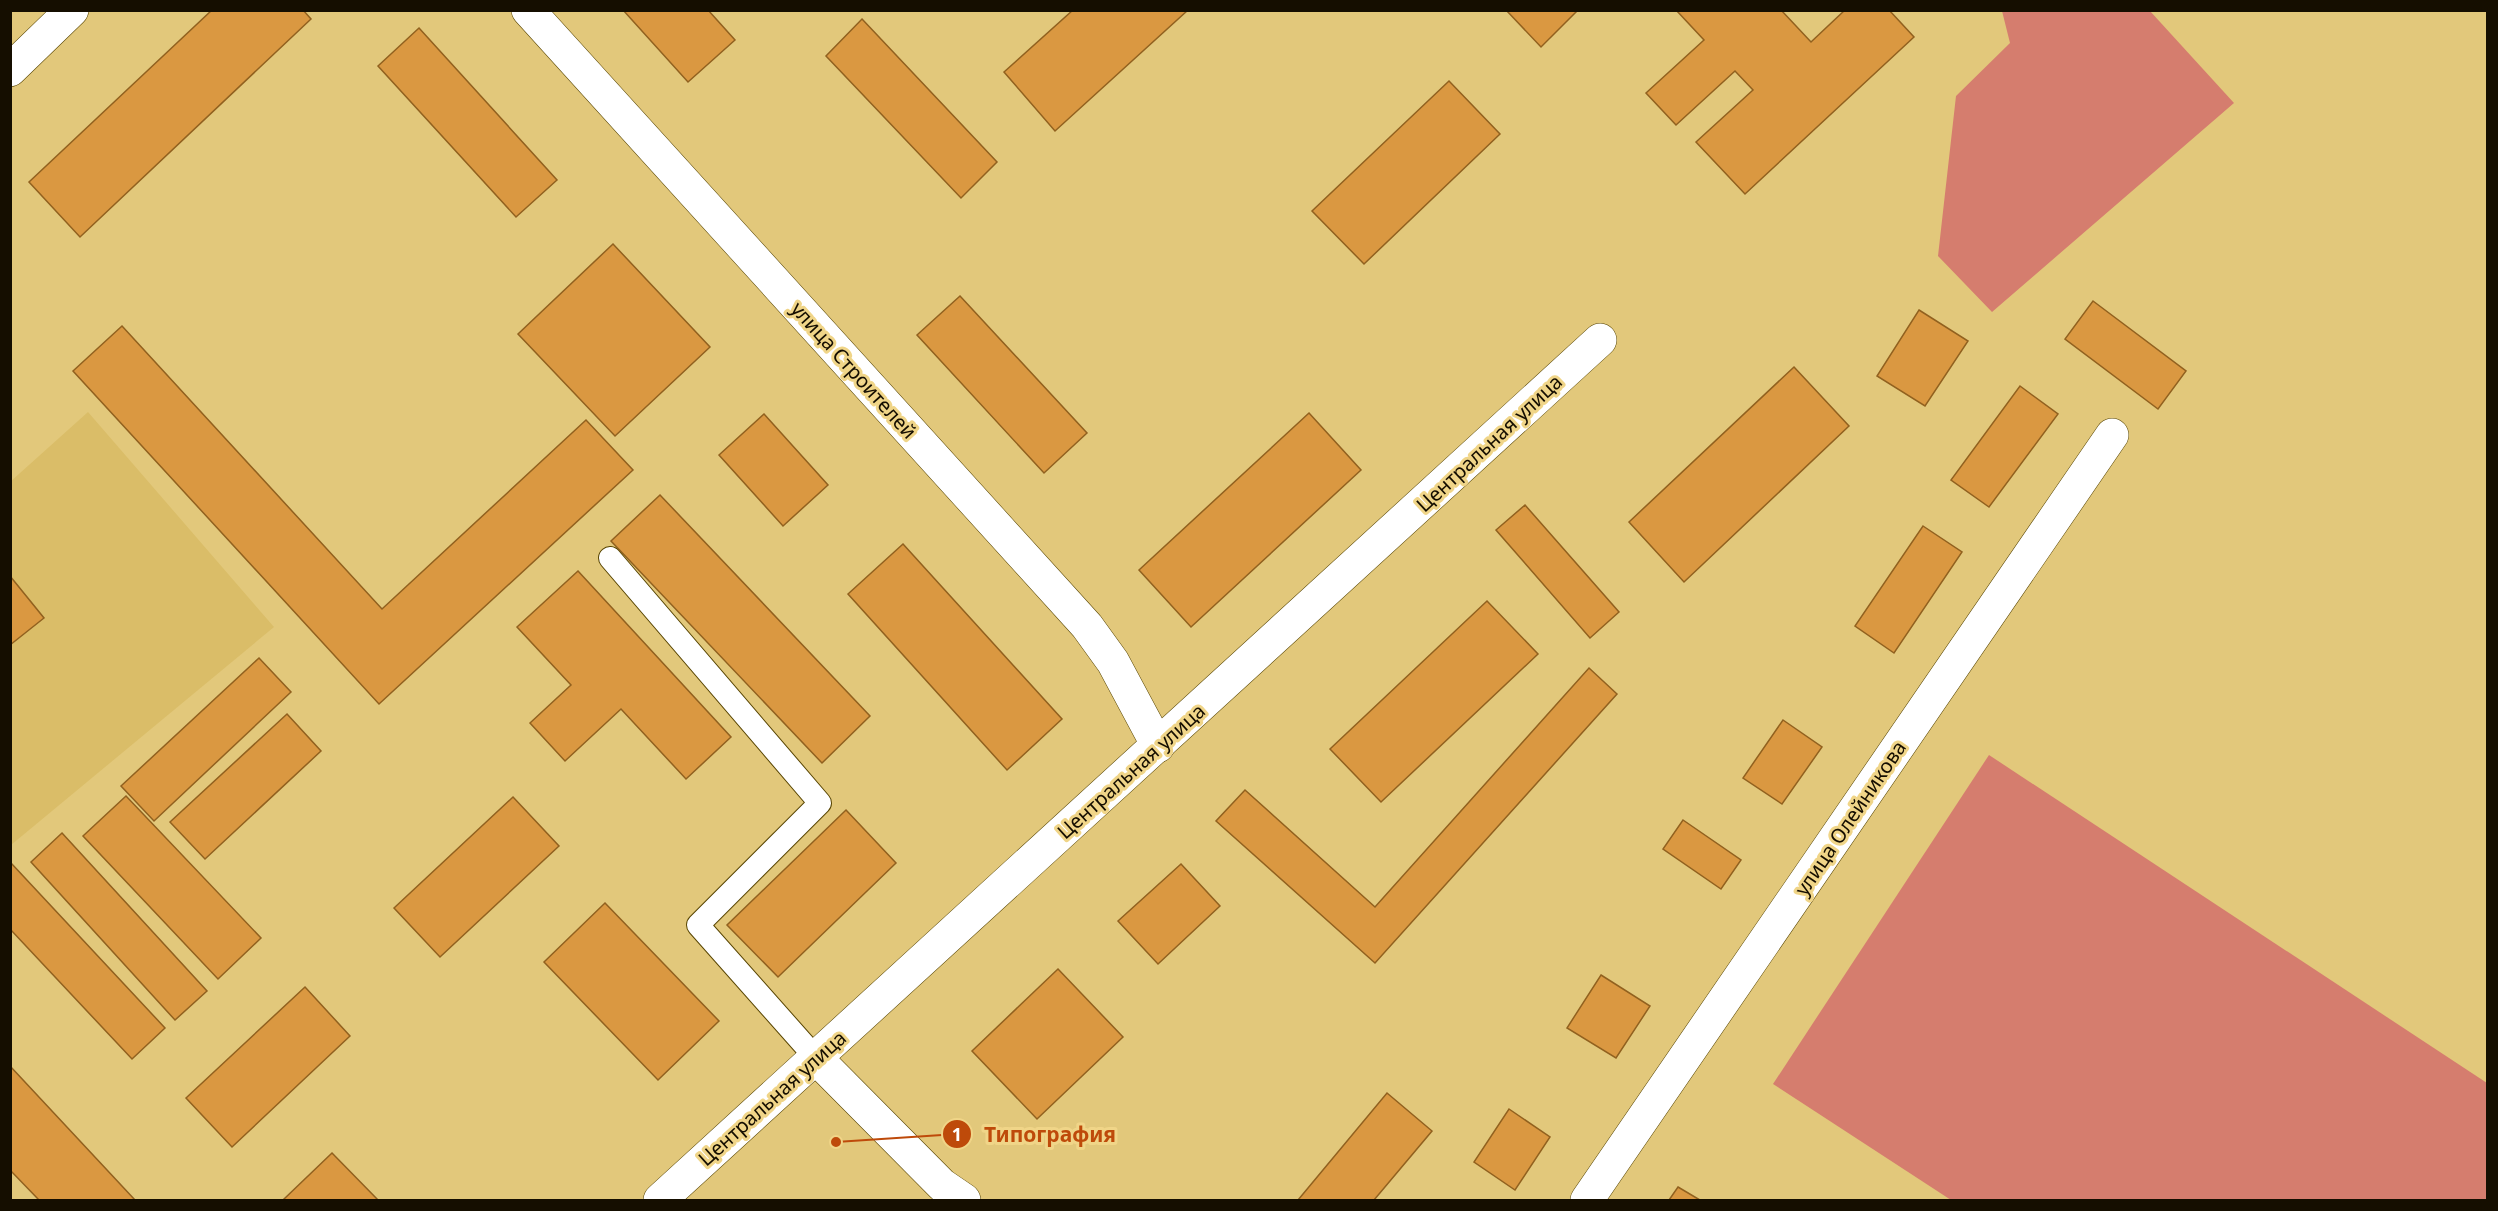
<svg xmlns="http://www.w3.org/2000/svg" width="2498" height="1211" viewBox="0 0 2498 1211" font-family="'Noto Sans',sans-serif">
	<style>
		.built { fill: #dabd68 }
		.green { fill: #d57d6e }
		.building { fill: #da9841; stroke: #91611f; stroke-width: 1.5 }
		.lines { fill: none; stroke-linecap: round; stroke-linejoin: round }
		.service-casing { stroke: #584502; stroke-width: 24 }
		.minor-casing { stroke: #584502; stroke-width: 34 }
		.service { stroke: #fff; stroke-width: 22 }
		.minor { stroke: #fff; stroke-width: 33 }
		.labels { text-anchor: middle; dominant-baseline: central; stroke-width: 6; stroke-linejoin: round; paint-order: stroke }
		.street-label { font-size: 20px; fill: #150e00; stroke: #f0d588 }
		.leader { fill: none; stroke: #be4a0a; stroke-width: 2 }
		.callout-dot { fill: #be4a0a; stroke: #f0d588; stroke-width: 2 }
		.mark-label { font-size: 18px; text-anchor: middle; font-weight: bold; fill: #fff }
		.callout-label { font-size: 21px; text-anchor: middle; font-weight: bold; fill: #be4a0a; stroke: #f0d588; stroke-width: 6; stroke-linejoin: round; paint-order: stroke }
	</style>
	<rect width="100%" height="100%" fill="#e2c87b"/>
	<polygon class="built" points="88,412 274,627 11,845 10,482"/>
	<g class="green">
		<polygon points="2002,11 2150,11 2234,103 1992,312 1938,256 1956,96 2010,43"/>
		<polygon points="1989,755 2487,1083 2487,1200 1951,1200 1773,1084"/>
	</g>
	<g class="building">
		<polygon points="212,10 303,10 311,19 80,237 29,182"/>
		<polygon points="623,10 708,10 735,40 688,82"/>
		<polygon points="1073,10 1188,10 1055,131 1004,72"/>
		<polygon points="1506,10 1578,10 1541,47"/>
		<polygon points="1676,10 1781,10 1811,42 1845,10 1889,10 1914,37 1745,194 1696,142 1753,90 1735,71 1676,125 1646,93 1704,40"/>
		<polygon points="862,19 997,162 961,198 826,56"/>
		<polygon points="419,28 557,180 516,217 378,66"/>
		<polygon points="1449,81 1500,134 1364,264 1312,211"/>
		<polygon points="613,244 710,347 615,436 518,334"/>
		<polygon points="960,296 1087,433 1044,473 917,335"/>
		<polygon points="2093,301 2186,371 2158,409 2065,339"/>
		<polygon points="1919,310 1968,341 1925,406 1877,376"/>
		<polygon points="122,326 382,609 586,420 633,470 379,704 73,371"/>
		<polygon points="1794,367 1849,426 1684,582 1629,522"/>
		<polygon points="2020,386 2058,414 1989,507 1951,480"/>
		<polygon points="1309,413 1361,470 1191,627 1139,570"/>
		<polygon points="764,414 828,485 783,526 719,455"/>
		<polygon points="660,495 870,716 822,763 611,541"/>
		<polygon points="1525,505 1619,612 1590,638 1496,530"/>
		<polygon points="1923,526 1962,552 1894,653 1855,626"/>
		<polygon points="903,544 1062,719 1007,770 848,594"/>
		<polygon points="578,571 731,737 686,779 621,709 565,761 530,723 571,685 517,627"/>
		<polygon points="10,576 44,618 10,645"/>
		<polygon points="1487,601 1538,654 1381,802 1330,749"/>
		<polygon points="259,658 291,692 154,821 121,786"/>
		<polygon points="1589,668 1617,694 1375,963 1216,821 1245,790 1375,907"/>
		<polygon points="287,714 321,751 205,859 170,822"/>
		<polygon points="1783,720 1822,747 1782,804 1743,778"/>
		<polygon points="126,796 261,938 218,979 83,836"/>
		<polygon points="513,797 559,846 440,957 394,908"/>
		<polygon points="846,810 896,863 778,977 727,925"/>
		<polygon points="1683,820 1741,860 1721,889 1663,849"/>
		<polygon points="62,833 207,991 175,1020 31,862"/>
		<polygon points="11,863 165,1028 132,1059 10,929"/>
		<polygon points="1181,864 1220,906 1158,964 1118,921"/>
		<polygon points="605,903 719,1021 658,1080 544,962"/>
		<polygon points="1058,969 1123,1037 1037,1119 972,1051"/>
		<polygon points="1601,975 1650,1006 1616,1058 1567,1028"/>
		<polygon points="305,987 350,1036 232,1147 186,1098"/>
		<polygon points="10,1066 135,1200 39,1200 10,1170"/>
		<polygon points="1387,1093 1432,1131 1374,1200 1298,1200"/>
		<polygon points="1509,1109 1550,1137 1515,1190 1474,1162"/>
		<polygon points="332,1153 378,1200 283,1200"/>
		<polygon points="1678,1187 1700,1200 1669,1200"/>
	</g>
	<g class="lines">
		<g class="service-casing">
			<polyline id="service" points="610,558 820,803 698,925 816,1058"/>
		</g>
		<g class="minor-casing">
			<g id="minor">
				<polyline points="528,10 1087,626 1113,662 1158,746"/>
				<polyline points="10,70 72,10"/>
				<polyline points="816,1058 942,1185 964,1200"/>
				<polyline points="660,1200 1600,340"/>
				<polyline points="1587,1200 2112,435"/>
			</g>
		</g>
		<use href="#service" class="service"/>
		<use href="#minor" class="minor"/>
	</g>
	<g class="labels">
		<g class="street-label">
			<text transform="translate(854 370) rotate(48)">улица Строителей</text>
			<text transform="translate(1489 443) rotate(-43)">Центральная улица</text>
			<text transform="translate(1131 771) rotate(-42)">Центральная улица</text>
			<text transform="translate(1850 818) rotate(-56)">улица Олейникова</text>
			<text transform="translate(772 1098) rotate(-42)">Центральная улица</text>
		</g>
	</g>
	<path class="leader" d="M836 1142L957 1134"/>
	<g class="callout-dot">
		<circle cx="836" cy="1142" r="6"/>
		<circle cx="957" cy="1134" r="15"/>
	</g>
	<g class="mark-label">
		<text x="957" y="1141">1</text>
	</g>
	<g class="callout-label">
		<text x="1050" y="1142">Типография</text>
	</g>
	<rect width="2498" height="1211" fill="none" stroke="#150e00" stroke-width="24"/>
</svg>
